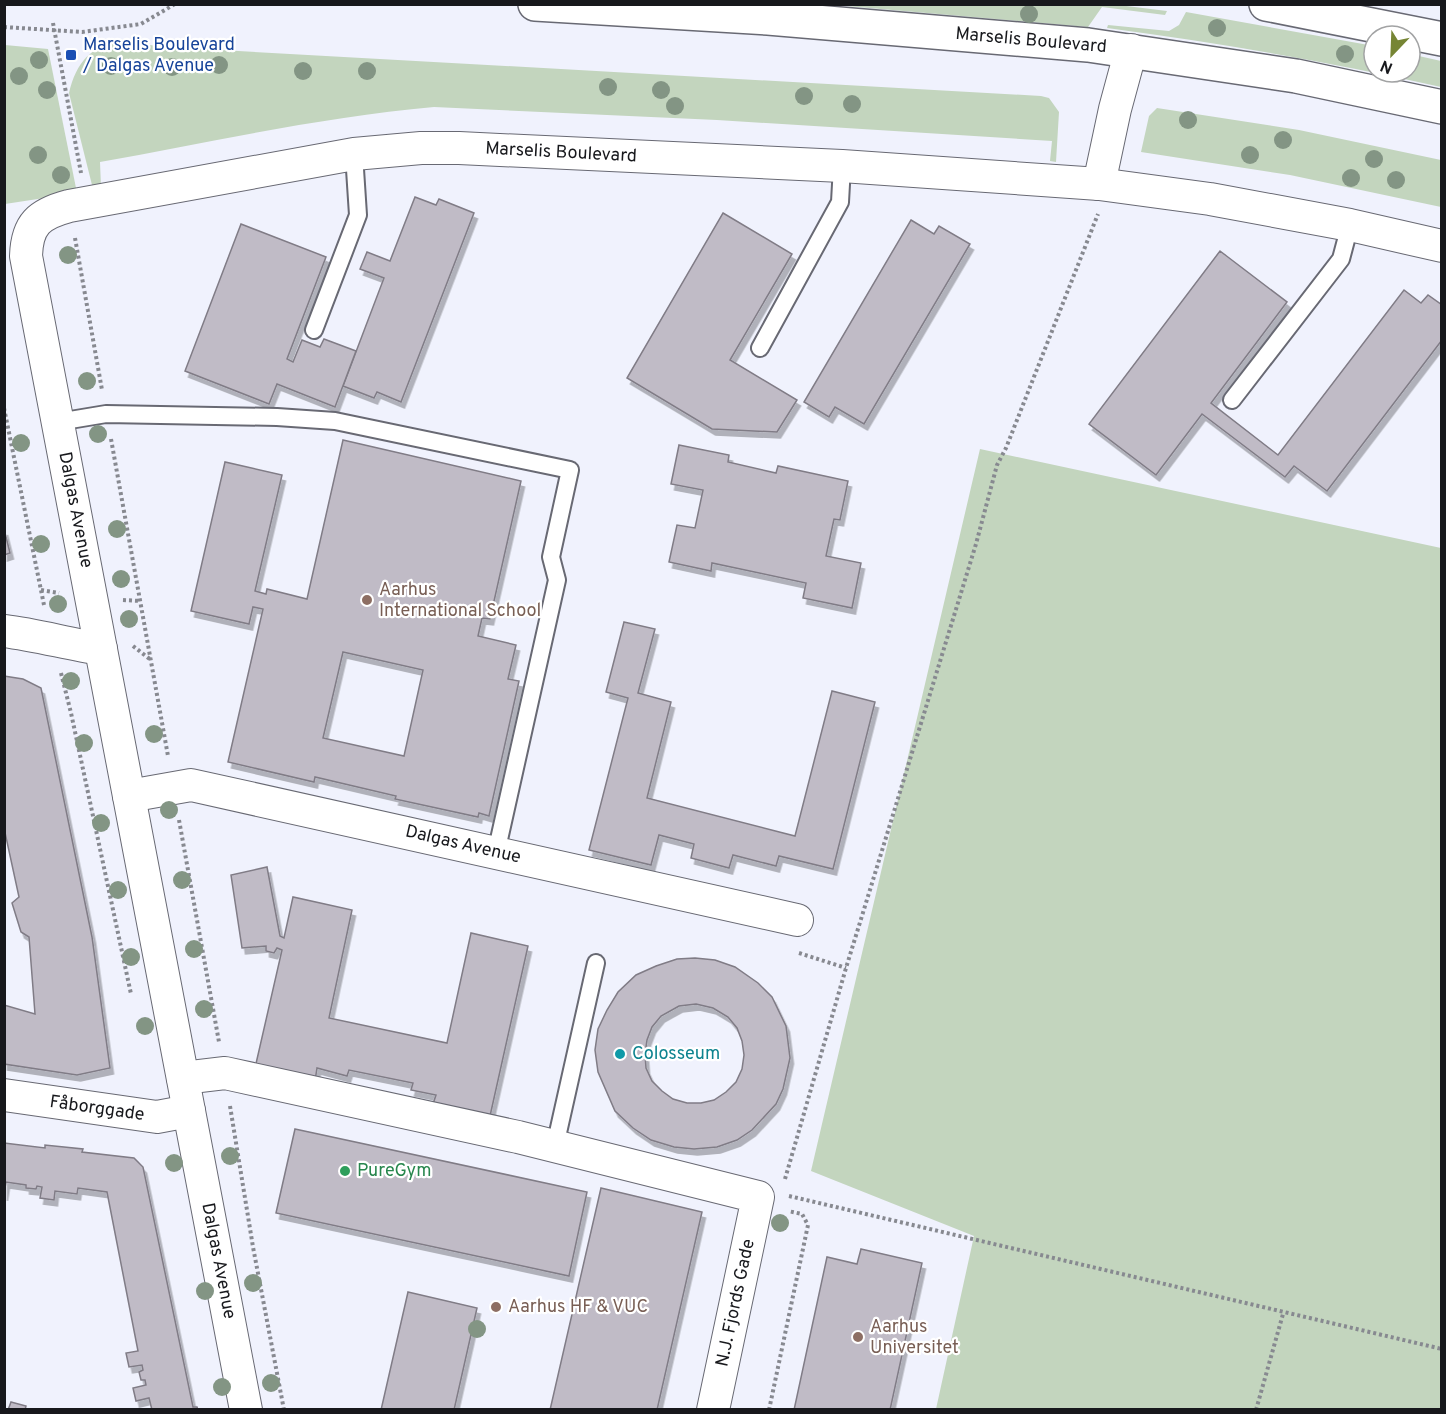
<svg xmlns="http://www.w3.org/2000/svg" width="1446" height="1414" viewBox="0 0 1446 1414" font-family="Overpass,sans-serif">
	<style>
		.green { fill: #c3d5be }
		.building { fill: #c0bbc6; stroke: #807c86; stroke-width: 1.5; fill-rule: evenodd; filter: url(#shadow) }
		.lines { fill: none; stroke-linecap: round; stroke-linejoin: round }
		.service-casing { stroke: #686973; stroke-width: 20 }
		.minor-casing { stroke: #686973; stroke-width: 34 }
		.secondary-casing { stroke: #686973; stroke-width: 36 }
		.path { stroke: #878990; stroke-width: 4; stroke-dasharray: 3 3; stroke-linecap: butt }
		.service { stroke: #fff; stroke-width: 16 }
		.minor { stroke: #fff; stroke-width: 32 }
		.secondary { stroke: #fff; stroke-width: 33 }
		.tree { fill: #839584 }
		.transit-dot { fill: #1a4fb4; stroke: #fff; stroke-width: 2 }
		.education-dot { fill: #8d6e63; stroke: #fff; stroke-width: 2 }
		.culture-dot { fill: #0f9aa8; stroke: #fff; stroke-width: 2 }
		.leisure-dot { fill: #2e9e5b; stroke: #fff; stroke-width: 2 }
		.labels { text-anchor: middle; dominant-baseline: central; stroke-width: 4.5; stroke-linejoin: round; paint-order: stroke }
		.street-label { font-size: 18px; fill: #17181c; stroke: #fff }
		.transit-label { font-size: 18px; fill: #164399; stroke: #fff; text-anchor: start }
		.education-label { font-size: 18px; fill: #785e54; stroke: #fff; text-anchor: start }
		.culture-label { font-size: 18px; fill: #0d838f; stroke: #fff; text-anchor: start }
		.leisure-label { font-size: 18px; fill: #27864d; stroke: #fff; text-anchor: start }
	</style>
	<defs>
		<filter id="shadow"><feDropShadow dx="3.5" dy="6" stdDeviation="0" flood-color="#0004"/></filter>
	</defs>
	<rect width="100%" height="100%" fill="#f0f2fd"/>
	<g class="green">
		<polygon points="1110,4 1167,11 1165,15 1102,7 1088,27 835,5"/>
		<path d="M1186,12l188,34v26h36v-18l31,7v26c-110,-25 -222,-44 -334,-59l1,-3 61,6 10,-6z"/>
		<path d="M123,42l44,5 874,49 8,2 10,14 -3,50 -6,-1 2,-20 -335,-21 -283,-13c-112,10 -223,35 -334,55l1,25 -8,2 -24,-96c7,-30 22,-49 54,-51z"/>
		<polygon points="5,45 48,49 77,193 5,204"/>
		<polygon points="1157,108 1299,130 1441,160 1441,207 1290,175 1141,152 1149,116"/>
		<polygon points="980,449 1441,548 1441,1409 936,1409 974,1236 811,1171"/>
	</g>
	<g class="building">
		<polygon points="415,197 436,205 439,199 474,213 401,402 377,392 374,398 343,386 384,278 360,269 367,252 390,261"/>
		<polygon points="723,213 792,254 730,360 797,400 777,432 712,429 627,378"/>
		<polygon points="911,220 934,234 939,226 970,244 864,424 835,407 829,417 804,402"/>
		<polygon points="241,224 326,257 287,359 293,362 302,340 320,347 324,339 356,351 335,407 277,384 269,404 185,371"/>
		<polygon points="1220,251 1287,302 1211,403 1278,455 1404,290 1421,303 1428,295 1442,305 1442,340 1327,491 1294,466 1285,477 1202,414 1156,475 1089,424"/>
		<path d="M343,440l178,41 -31,138 -8,-1 -4,18 38,9 -8,34 11,2 -30,135 -10,-3 -1,4 -83,-18 1,-3 -81,-19 -1,5 -86,-20 35,-153 -10,-2 -4,17 -58,-13 34,-149 57,13 -27,116 11,3 1,-5 40,10zM343,652l80,18 -19,86 -81,-18z"/>
		<polygon points="679,445 729,455 728,462 776,473 778,466 848,481 840,520 834,519 826,556 861,563 852,608 803,598 806,583 712,563 711,571 669,562 677,525 695,528 703,490 671,484"/>
		<polygon points="4,529 10,553 4,555"/>
		<polygon points="624,622 655,629 638,693 671,702 647,798 795,836 832,691 875,702 833,869 779,856 776,866 733,855 729,868 691,858 694,844 659,835 651,865 589,850 628,698 606,692"/>
		<polygon points="4,676 23,679 41,688 92,937 110,1068 77,1075 4,1064 4,1005 35,1014 29,937 21,932 12,903 19,897 4,828"/>
		<polygon points="267,867 280,936 284,938 293,897 352,910 329,1018 447,1043 471,933 528,946 490,1116 433,1104 436,1095 411,1090 413,1083 349,1070 347,1076 317,1068 315,1081 255,1068 282,950 277,948 274,953 266,951 266,946 242,948 231,875"/>
		<path d="M695,958l20,2 20,7 23,16 14,14 14,29 4,32 -7,31 -7,15 -24,26 -15,10 -20,7 -23,2 -20,-2 -23,-7 -18,-12 -18,-17 -17,-39 -3,-22 3,-21 9,-19 11,-18 18,-17 20,-9 21,-7zM696,1004l17,4 15,9 9,11 5,13 2,14 -2,14 -6,13 -10,10 -12,8 -13,3h-14l-14,-4 -11,-8 -10,-10 -6,-13 -1,-14 2,-14 5,-13 9,-11 18,-10z"/>
		<polygon points="295,1129 587,1192 569,1276 276,1213"/>
		<polygon points="4,1143 45,1148 45,1145 83,1149 82,1152 134,1158 143,1167 193,1407 197,1407 198,1410 152,1410 149,1398 136,1401 133,1388 146,1385 145,1380 141,1380 139,1372 143,1370 142,1365 129,1367 126,1353 138,1351 107,1192 78,1188 77,1194 55,1191 54,1200 40,1198 42,1187 37,1186 36,1189 26,1188 26,1185 6,1182 4,1195"/>
		<polygon points="601,1188 702,1212 657,1410 550,1410"/>
		<polygon points="861,1249 922,1263 890,1410 794,1410 827,1257 857,1264"/>
		<polygon points="408,1292 477,1308 454,1410 381,1410"/>
		<polygon points="11,1402 26,1406 25,1410 8,1410"/>
	</g>
	<g class="lines">
		<g class="service-casing">
			<g id="service">
				<polyline points="314,330 358,215 354,154"/>
				<polyline points="760,348 840,202 842,166"/>
				<polyline points="1232,400 1341,259 1350,225"/>
				<polyline points="58,422 106,414 277,417 335,421 570,470 551,557 557,580 496,853"/>
				<polyline points="555,1146 596,963"/>
			</g>
		</g>
		<g class="minor-casing">
			<g id="minor">
				<polyline points="1099,184 1115,109 1131,50"/>
				<path d="M4,631c33,4 64,13 97,18"/>
				<polyline points="129,796 191,785 797,920"/>
				<polyline points="183,1078 225,1073 518,1137 758,1197 713,1410"/>
				<polyline points="4,1095 157,1117 189,1111"/>
				<path d="M246,1410l-220,-1154c1,-32 13,-42 43,-50l285,-52 67,-6h38l383,18 257,18 111,15 140,26 92,21"/>
			</g>
		</g>
		<g class="secondary-casing">
			<g id="secondary">
				<polyline points="535,4 768,18 1088,45 1296,76 1442,107"/>
				<polyline points="1266,4 1442,39"/>
			</g>
		</g>
		<g class="path">
			<polyline points="53,23 81,173"/>
			<polyline points="4,27 82,32 141,24 175,4"/>
			<polyline points="75,238 102,390"/>
			<polyline points="4,408 44,605"/>
			<polyline points="111,439 168,756"/>
			<polyline points="41,590 59,593"/>
			<polyline points="123,600 141,601"/>
			<polyline points="133,646 151,660"/>
			<polyline points="61,673 71,713 131,994"/>
			<polyline points="179,820 219,1042"/>
			<polyline points="799,953 846,968"/>
			<polyline points="230,1106 253,1247 284,1410"/>
			<polyline points="785,1179 846,968 976,544 997,465 1006,448 1098,214"/>
			<polyline points="789,1196 1442,1349"/>
			<polyline points="769,1410 808,1225 802,1214 788,1211"/>
			<polyline points="1256,1410 1283,1314"/>
		</g>
		<use href="#service" class="service"/>
		<use href="#minor" class="minor"/>
		<use href="#secondary" class="secondary"/>
	</g>
	<g class="tree">
		<circle cx="1029" cy="14" r="9"/>
		<circle cx="1217" cy="28" r="9"/>
		<circle cx="1345" cy="54" r="9"/>
		<circle cx="39" cy="60" r="9"/>
		<circle cx="219" cy="65" r="9"/>
		<circle cx="111" cy="66" r="9"/>
		<circle cx="172" cy="67" r="9"/>
		<circle cx="303" cy="71" r="9"/>
		<circle cx="367" cy="71" r="9"/>
		<circle cx="19" cy="76" r="9"/>
		<circle cx="608" cy="87" r="9"/>
		<circle cx="47" cy="90" r="9"/>
		<circle cx="661" cy="90" r="9"/>
		<circle cx="804" cy="96" r="9"/>
		<circle cx="852" cy="104" r="9"/>
		<circle cx="675" cy="106" r="9"/>
		<circle cx="1188" cy="120" r="9"/>
		<circle cx="1283" cy="140" r="9"/>
		<circle cx="38" cy="155" r="9"/>
		<circle cx="1250" cy="155" r="9"/>
		<circle cx="1374" cy="159" r="9"/>
		<circle cx="61" cy="175" r="9"/>
		<circle cx="1351" cy="178" r="9"/>
		<circle cx="1396" cy="180" r="9"/>
		<circle cx="68" cy="255" r="9"/>
		<circle cx="87" cy="381" r="9"/>
		<circle cx="98" cy="434" r="9"/>
		<circle cx="21" cy="443" r="9"/>
		<circle cx="117" cy="529" r="9"/>
		<circle cx="41" cy="544" r="9"/>
		<circle cx="121" cy="579" r="9"/>
		<circle cx="58" cy="604" r="9"/>
		<circle cx="129" cy="619" r="9"/>
		<circle cx="71" cy="681" r="9"/>
		<circle cx="154" cy="734" r="9"/>
		<circle cx="84" cy="743" r="9"/>
		<circle cx="169" cy="810" r="9"/>
		<circle cx="101" cy="823" r="9"/>
		<circle cx="182" cy="880" r="9"/>
		<circle cx="118" cy="890" r="9"/>
		<circle cx="194" cy="949" r="9"/>
		<circle cx="131" cy="957" r="9"/>
		<circle cx="204" cy="1009" r="9"/>
		<circle cx="145" cy="1026" r="9"/>
		<circle cx="230" cy="1156" r="9"/>
		<circle cx="174" cy="1163" r="9"/>
		<circle cx="780" cy="1223" r="9"/>
		<circle cx="253" cy="1283" r="9"/>
		<circle cx="205" cy="1291" r="9"/>
		<circle cx="477" cy="1329" r="9"/>
		<circle cx="271" cy="1383" r="9"/>
		<circle cx="222" cy="1387" r="9"/>
	</g>
	<rect class="transit-dot" x="65" y="49" width="12" height="12" rx="3"/>
	<g class="education-dot">
		<circle cx="367" cy="600" r="6"/>
		<circle cx="496" cy="1307" r="6"/>
		<circle cx="858" cy="1337" r="6"/>
	</g>
	<circle class="culture-dot" cx="620" cy="1054" r="6"/>
	<circle class="leisure-dot" cx="345" cy="1171" r="6"/>
	<g class="labels">
		<g class="street-label">
			<text transform="translate(1031 41) rotate(5)">Marselis Boulevard</text>
			<text transform="translate(561 153) rotate(3)">Marselis Boulevard</text>
			<text transform="translate(75 510) rotate(79)">Dalgas Avenue</text>
			<text transform="translate(463 845) rotate(13)">Dalgas Avenue</text>
			<text transform="translate(97 1109) rotate(8)">Fåborggade</text>
			<text transform="translate(218 1261) rotate(79)">Dalgas Avenue</text>
			<text transform="translate(736 1303) rotate(-78)">N.J. Fjords Gade</text>
		</g>
		<g class="transit-label">
			<text x="83" y="45">Marselis Boulevard<tspan x="83" dy="21">/ Dalgas Avenue</tspan></text>
		</g>
		<g class="education-label">
			<text x="379" y="590">Aarhus<tspan x="379" dy="21">International School</tspan></text>
			<text x="508" y="1307">Aarhus HF &amp; VUC</text>
			<text x="870" y="1327">Aarhus<tspan x="870" dy="21">Universitet</tspan></text>
		</g>
		<g class="culture-label">
			<text x="632" y="1054">Colosseum</text>
		</g>
		<g class="leisure-label">
			<text x="357" y="1171">PureGym</text>
		</g>
	</g>
	<rect width="1446" height="1414" fill="none" stroke="#17181c" stroke-width="12"/>
	<g transform="translate(1392 54) rotate(203)"><circle r="28" fill="#ffffff" stroke="#a2a3a4" stroke-width="1.5"/>
	<path d="M0-4.5L10 22L0 15L-10 22Z" fill="#768534"/>
	<text y="-9" font-size="16" font-weight="bold" text-anchor="middle" fill="#17181c">N</text>
	</g>
</svg>
